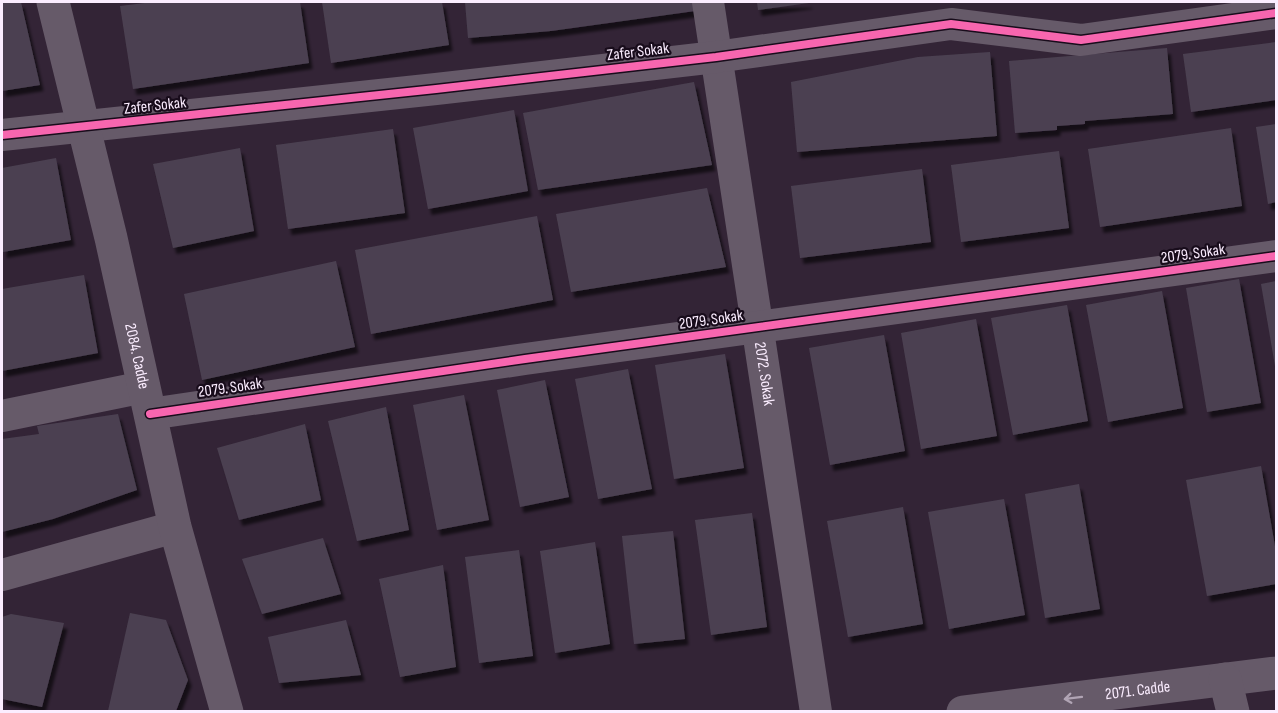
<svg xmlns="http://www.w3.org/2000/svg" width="1278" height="713" viewBox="0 0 1278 713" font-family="'Sofia Sans Condensed',sans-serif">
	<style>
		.building { fill: #4b4151; filter: url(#shadow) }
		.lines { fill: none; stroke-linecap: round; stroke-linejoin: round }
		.minor { stroke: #665a69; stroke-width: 32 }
		.tertiary { stroke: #665a69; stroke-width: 33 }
		.secondary { stroke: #665a69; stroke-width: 33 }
		.cycleway-casing { stroke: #180c1b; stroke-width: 11 }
		.cycleway { stroke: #f766af; stroke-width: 8 }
		.oneway { stroke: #b0a4b4 }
		.labels { text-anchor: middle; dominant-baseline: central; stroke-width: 4.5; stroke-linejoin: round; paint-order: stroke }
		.street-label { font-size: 16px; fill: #fbedff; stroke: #180c1b }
	</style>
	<defs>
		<filter id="shadow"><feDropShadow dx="3.5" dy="6" stdDeviation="1.5" flood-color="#0009"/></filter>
	</defs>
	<rect width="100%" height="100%" fill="#332436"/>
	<g class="building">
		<polygon points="2,2 21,2 40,85 2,91"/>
		<polygon points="153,2 300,2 309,63 133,89 120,6"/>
		<polygon points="322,2 442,2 449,45 331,63"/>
		<polygon points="465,2 693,2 695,11 551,31 468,38"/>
		<polygon points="757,2 809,2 809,3 758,10"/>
		<polygon points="1276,42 1276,100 1191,112 1183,54"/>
		<polygon points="1167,48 1173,114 1085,121 1085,124 1057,126 1057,130 1015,133 1009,61"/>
		<polygon points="990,52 997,136 797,152 791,82 918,57"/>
		<polygon points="694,82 712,165 538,190 523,113"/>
		<polygon points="514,110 528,191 428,209 413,128"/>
		<polygon points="1276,124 1276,202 1268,204 1256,127"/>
		<polygon points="1231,128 1242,206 1100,227 1088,149"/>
		<polygon points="393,129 405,213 288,229 276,145"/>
		<polygon points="240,148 254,231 173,248 153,164"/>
		<polygon points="1059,151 1069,228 961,242 951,165"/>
		<polygon points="56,158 71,240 3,252 2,168"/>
		<polygon points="922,169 931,242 800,258 791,186"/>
		<polygon points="707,188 726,267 571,292 556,214"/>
		<polygon points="537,216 553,300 371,334 355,250"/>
		<polygon points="336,261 355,347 202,380 184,294"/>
		<polygon points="84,275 98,353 2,371 2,289"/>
		<polygon points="1239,279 1261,403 1207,412 1186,288"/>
		<polygon points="1276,281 1276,366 1275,366 1261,284"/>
		<polygon points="1162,291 1183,408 1108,422 1086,305"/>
		<polygon points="1067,305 1088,421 1013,435 991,318"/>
		<polygon points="976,319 997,436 921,449 901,333"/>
		<polygon points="884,335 905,451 830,465 809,348"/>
		<polygon points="725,354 744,468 674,479 655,365"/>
		<polygon points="628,369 652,489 598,499 575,379"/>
		<polygon points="545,380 569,497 520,507 497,390"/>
		<polygon points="464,395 489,520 437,530 413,405"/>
		<polygon points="386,407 409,530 357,541 328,421"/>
		<polygon points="118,414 137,490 53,519 2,532 2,439 39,434 37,426"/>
		<polygon points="305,424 321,500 239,520 217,448"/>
		<polygon points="1261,466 1276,552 1276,584 1207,596 1186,480"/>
		<polygon points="1079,484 1100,609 1045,618 1025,494"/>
		<polygon points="1004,499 1025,615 949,629 928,512"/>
		<polygon points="903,507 923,624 848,637 827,521"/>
		<polygon points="752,513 767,627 711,635 695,520"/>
		<polygon points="673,531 685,639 634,644 622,536"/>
		<polygon points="323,538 341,594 262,614 242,559"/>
		<polygon points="595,542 610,644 555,653 540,551"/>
		<polygon points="519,550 533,656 479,663 465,557"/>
		<polygon points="443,565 456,667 400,677 379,579"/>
		<polygon points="130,613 166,620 188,680 176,711 108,711"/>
		<polygon points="11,614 64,623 42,707 2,699 2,617"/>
		<polygon points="346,620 361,675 279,683 268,637"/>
	</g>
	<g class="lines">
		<g class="minor">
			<path id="s1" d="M708,2l108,710"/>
			<polyline points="2,135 436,89 716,57 951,24 1081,40 1276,13"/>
			<polyline points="150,414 525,359 1276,256"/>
			<polyline points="2,416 144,387"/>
			<polyline points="2,575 175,527"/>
		</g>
		<g class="tertiary">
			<path id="s2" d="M53,2l58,236 64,289 52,185"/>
			<path id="s3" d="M963,712l313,-39"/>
		</g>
		<polyline class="secondary" points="1225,679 1233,712"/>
		<g class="cycleway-casing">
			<g id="cycleway">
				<polyline points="2,135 436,89 716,57 951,24 1081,40 1276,13"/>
				<polyline points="150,414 525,359 1276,256"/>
			</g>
		</g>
		<use href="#cycleway" class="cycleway"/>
	</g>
	<defs><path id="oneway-shaft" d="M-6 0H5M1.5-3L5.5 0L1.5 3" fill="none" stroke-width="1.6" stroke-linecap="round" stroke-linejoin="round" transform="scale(1.5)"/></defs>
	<use class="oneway" href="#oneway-shaft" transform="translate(1073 698) rotate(173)"/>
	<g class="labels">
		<g class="street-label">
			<text transform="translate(638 52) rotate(-7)">Zafer Sokak</text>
			<text transform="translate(155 106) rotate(-6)">Zafer Sokak</text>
			<text transform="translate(1193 254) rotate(-8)">2079. Sokak</text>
			<text transform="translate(711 320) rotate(-8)">2079. Sokak</text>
			<text stroke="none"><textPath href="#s2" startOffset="364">2084. Cadde</textPath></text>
			<text stroke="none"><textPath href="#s1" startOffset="376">2072. Sokak</textPath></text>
			<text transform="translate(230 388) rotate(-8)">2079. Sokak</text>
			<text stroke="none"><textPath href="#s3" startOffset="176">2071. Cadde</textPath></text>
		</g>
	</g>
	<rect width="1278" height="713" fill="none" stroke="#fbedff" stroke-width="6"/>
</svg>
